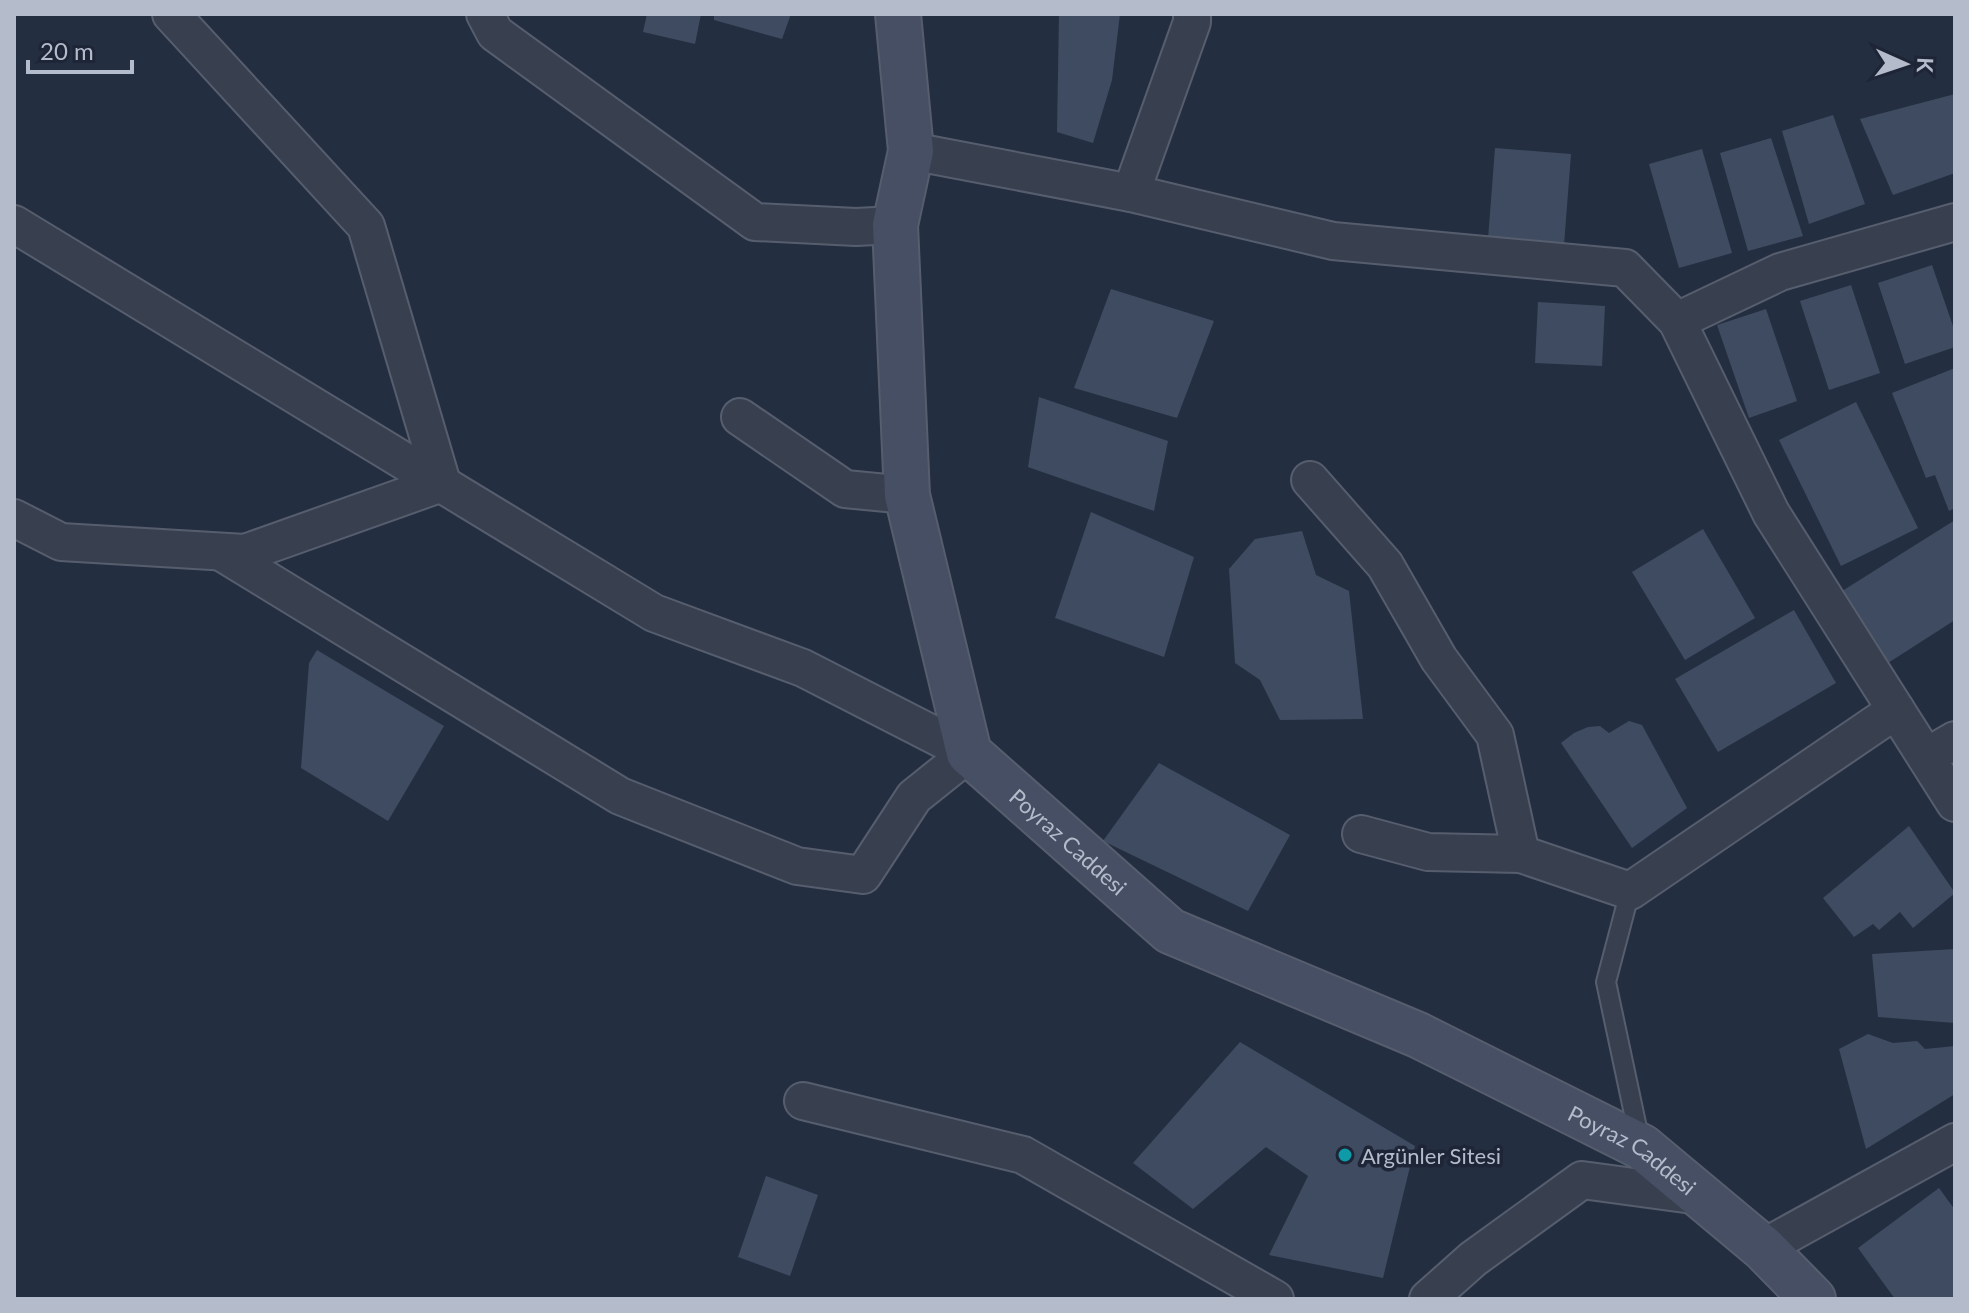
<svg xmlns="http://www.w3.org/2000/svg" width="1969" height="1313" viewBox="0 0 1969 1313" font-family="Lato,sans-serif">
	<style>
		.building { fill: #3f4b61 }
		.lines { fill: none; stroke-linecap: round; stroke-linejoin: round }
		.lane-casing { stroke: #565e6e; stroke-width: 22 }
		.street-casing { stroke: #565e6e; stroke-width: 40 }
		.secondary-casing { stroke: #565e6e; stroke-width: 48 }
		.lane { stroke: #384050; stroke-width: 18 }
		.street { stroke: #384050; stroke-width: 36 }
		.secondary { stroke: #464f64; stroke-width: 44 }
		.culture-dot { fill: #0f9aa8; stroke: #1d2536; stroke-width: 3 }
		.labels { text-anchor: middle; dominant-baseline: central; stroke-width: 7; stroke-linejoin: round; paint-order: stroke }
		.street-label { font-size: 22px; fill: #b4bccb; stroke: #1d2536 }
		.poi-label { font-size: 22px; fill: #b4bccb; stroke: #1d2536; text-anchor: start }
	</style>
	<rect width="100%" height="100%" fill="#242e41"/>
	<g class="building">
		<polygon points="647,14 701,14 695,44 643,32"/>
		<polygon points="714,14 791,14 782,39 714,20"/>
		<polygon points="1059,14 1120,14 1112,80 1093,143 1057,132"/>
		<polygon points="1955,94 1955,173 1893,195 1860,119"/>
		<polygon points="1833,115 1865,204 1809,224 1782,131"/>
		<polygon points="1771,138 1803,236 1748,251 1720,153"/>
		<polygon points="1495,148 1571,154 1564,245 1488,239"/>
		<polygon points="1702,149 1732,253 1679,268 1649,164"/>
		<polygon points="1932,265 1955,332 1955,347 1905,364 1878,283"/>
		<polygon points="1851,285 1880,373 1829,390 1800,301"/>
		<polygon points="1111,289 1214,321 1177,418 1074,388"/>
		<polygon points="1538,302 1605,306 1602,366 1535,363"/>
		<polygon points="1766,309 1797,401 1749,418 1717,325"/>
		<polygon points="1955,368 1955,508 1949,511 1935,475 1926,478 1892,393"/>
		<polygon points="1039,397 1168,441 1154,511 1028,467"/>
		<polygon points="1856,402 1918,528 1841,566 1779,440"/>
		<polygon points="1091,512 1194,557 1164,657 1055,618"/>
		<polygon points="1955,520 1955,620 1888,663 1839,593"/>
		<polygon points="1703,529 1755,618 1685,660 1632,572"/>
		<polygon points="1302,531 1316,575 1349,591 1363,719 1280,720 1260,680 1235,663 1229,569 1255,539"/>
		<polygon points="1794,610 1836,683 1718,752 1675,679"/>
		<polygon points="317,650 444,726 388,821 301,768 309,663"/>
		<polygon points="1629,721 1642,725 1687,808 1632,848 1561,743 1574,733 1588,727 1600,726 1609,733"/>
		<polygon points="1159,763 1290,835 1248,911 1103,841"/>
		<polygon points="1909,826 1955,893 1913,928 1900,912 1879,930 1873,924 1854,937 1823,898"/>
		<polygon points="1955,949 1955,1023 1878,1017 1872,954"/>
		<polygon points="1868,1034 1893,1043 1917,1041 1925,1049 1955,1046 1955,1094 1866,1149 1839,1049"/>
		<polygon points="1240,1042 1415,1146 1383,1278 1269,1255 1308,1176 1266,1147 1193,1209 1133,1163"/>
		<polygon points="766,1176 818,1195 790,1276 738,1257"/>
		<polygon points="1939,1188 1955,1210 1955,1299 1895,1299 1858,1248"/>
	</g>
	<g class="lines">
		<g class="lane-casing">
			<polyline id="lane" points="1630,891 1606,982 1640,1142"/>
		</g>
		<g class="street-casing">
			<g id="street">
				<polyline points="485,14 495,33 755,222 856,227 895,225"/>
				<polyline points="911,151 1131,193 1333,241 1625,268 1677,321 1771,513 1955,803"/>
				<polyline points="1131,193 1192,22 1192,14"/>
				<polyline points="14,224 654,613 803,668 969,753 914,797 863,875 797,866 620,796 221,552"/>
				<polyline points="1677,321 1780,272 1955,222"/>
				<polyline points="740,417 845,489 907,495"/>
				<polyline points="1310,480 1385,565 1439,659 1495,735 1521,854 1630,891 1896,710"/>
				<polyline points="14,518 61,542 245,553 442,483 366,226 171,14"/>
				<polyline points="1926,757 1955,740"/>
				<polyline points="1361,834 1428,852 1521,854"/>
				<polyline points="803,1101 1023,1155 1275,1299"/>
				<polyline points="1763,1248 1955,1142"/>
				<polyline points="1428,1299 1473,1259 1582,1180 1700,1196"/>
			</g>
		</g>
		<g class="secondary-casing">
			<g id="secondary">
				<path id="s1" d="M898,14l13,137 -16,74 12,270 62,258 201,178 248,104 224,112 121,101 50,51"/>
			</g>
		</g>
		<use href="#lane" class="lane"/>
		<use href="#street" class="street"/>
		<use href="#secondary" class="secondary"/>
	</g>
	<circle class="culture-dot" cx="1345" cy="1155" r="8"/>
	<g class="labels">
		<g class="street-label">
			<text stroke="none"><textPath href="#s1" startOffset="882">Poyraz Caddesi</textPath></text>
			<text stroke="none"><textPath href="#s1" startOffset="1530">Poyraz Caddesi</textPath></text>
		</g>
		<g class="poi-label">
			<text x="1361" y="1155">Argünler Sitesi</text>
		</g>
	</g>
	<rect width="1969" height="1313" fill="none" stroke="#b4bccb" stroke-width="32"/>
	<g transform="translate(1905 64) rotate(93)" stroke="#1d2536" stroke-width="6" paint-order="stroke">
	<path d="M0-6L14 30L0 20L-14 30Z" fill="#b4bccb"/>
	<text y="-12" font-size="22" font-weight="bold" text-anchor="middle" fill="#b4bccb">K</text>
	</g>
	<path d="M28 60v12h104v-12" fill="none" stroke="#b4bccb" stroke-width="4"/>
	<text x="40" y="60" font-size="24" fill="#b4bccb" stroke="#1d2536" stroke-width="6" paint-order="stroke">20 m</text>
</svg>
